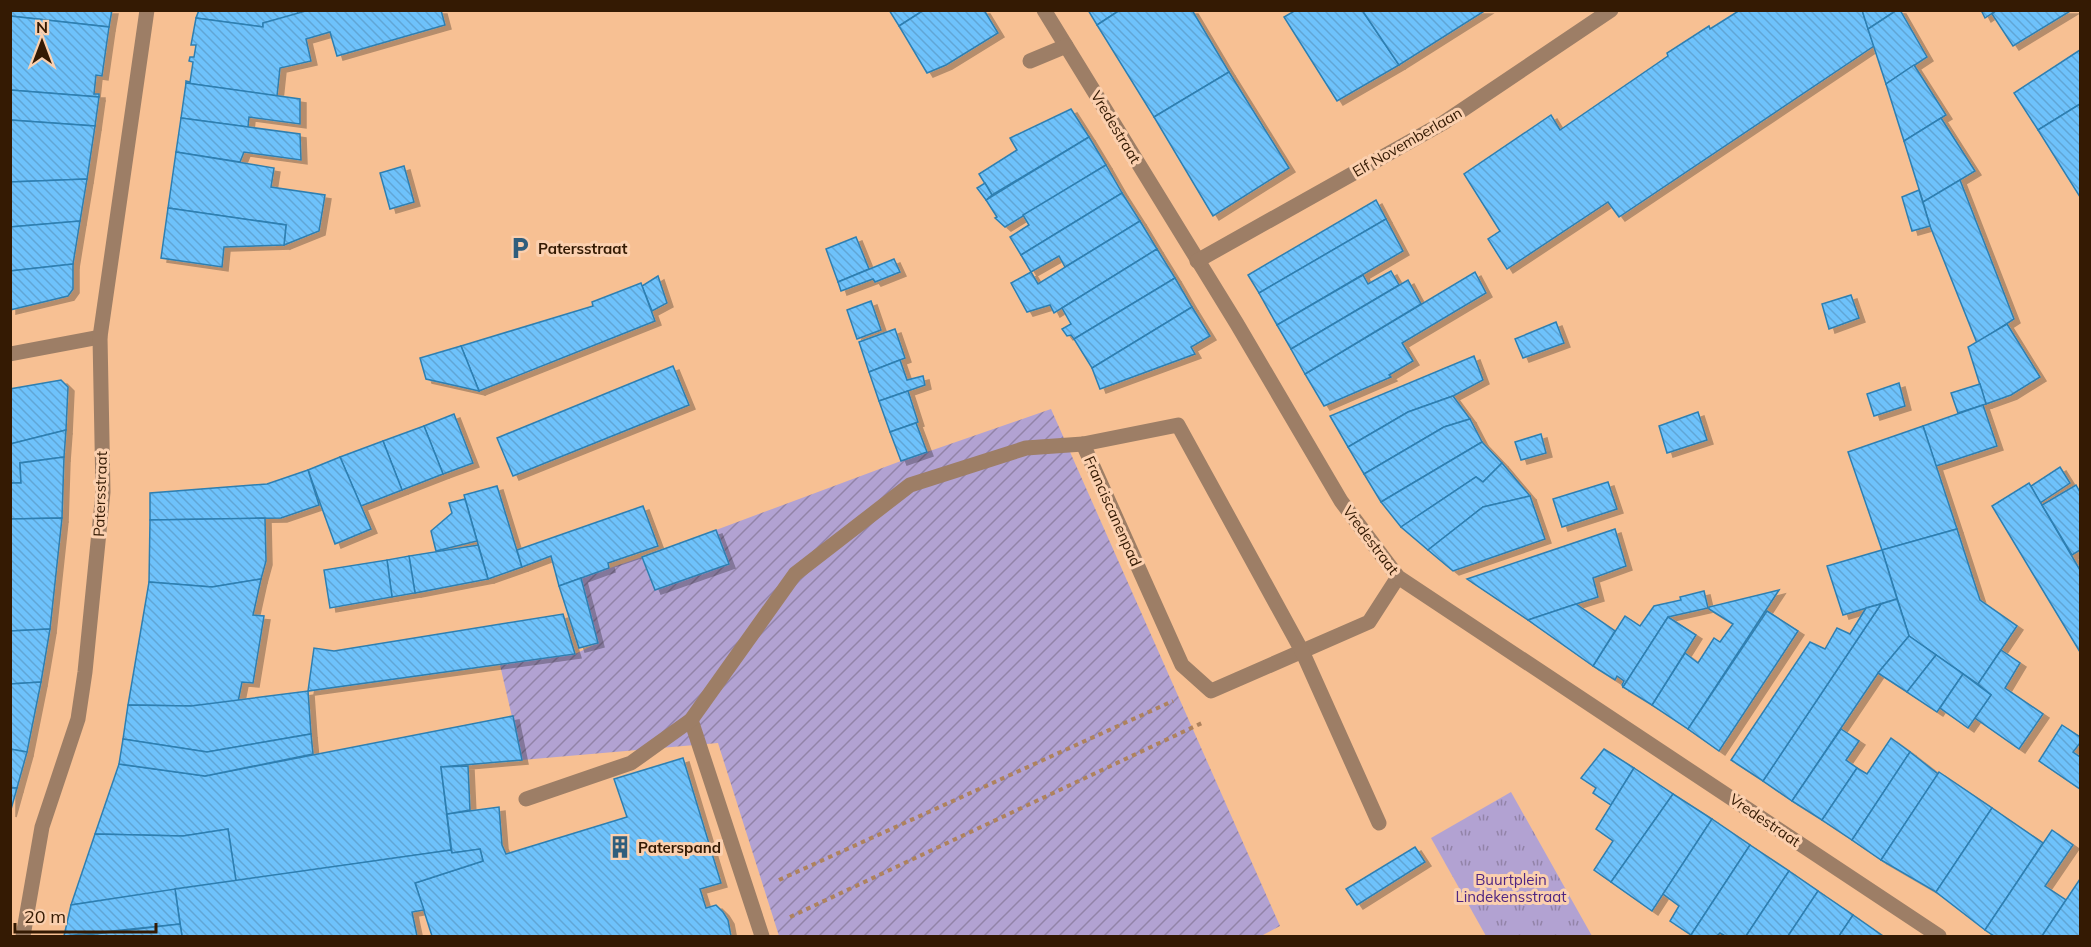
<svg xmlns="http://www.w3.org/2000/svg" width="2091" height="947" viewBox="0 0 2091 947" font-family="Mulish,sans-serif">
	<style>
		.park { fill: url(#park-tufts) }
		.garden { fill: url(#garden-furrows) }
		.building { fill: url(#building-back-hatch); stroke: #2e7fb1; stroke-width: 1.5; filter: url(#shadow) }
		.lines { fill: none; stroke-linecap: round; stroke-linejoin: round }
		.path { stroke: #ae825d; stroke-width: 4; stroke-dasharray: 4.5 4.5; stroke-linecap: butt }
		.service { stroke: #9d7e66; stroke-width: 15 }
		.minor { stroke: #9d7e66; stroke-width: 15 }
		.tertiary { stroke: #9d7e66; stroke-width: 15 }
		.labels { text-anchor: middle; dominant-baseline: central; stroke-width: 6; stroke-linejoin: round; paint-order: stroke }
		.street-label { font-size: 15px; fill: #341a03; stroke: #fbd0af }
		.poi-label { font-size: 15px; font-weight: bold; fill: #341a03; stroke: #fbd0af; text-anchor: start }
		.park-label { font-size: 15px; fill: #4f2682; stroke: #fbd0af }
	</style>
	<defs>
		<pattern id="park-tufts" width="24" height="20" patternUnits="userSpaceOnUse" patternTransform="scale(1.5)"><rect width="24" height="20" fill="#b2a2d2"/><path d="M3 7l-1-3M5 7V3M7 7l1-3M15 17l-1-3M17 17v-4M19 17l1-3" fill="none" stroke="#9283a8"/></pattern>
		<pattern id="garden-furrows" width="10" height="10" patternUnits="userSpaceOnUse" patternTransform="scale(1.5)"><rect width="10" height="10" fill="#b2a2d2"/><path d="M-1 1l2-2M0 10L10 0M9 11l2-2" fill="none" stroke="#9283a8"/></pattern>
		<pattern id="building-back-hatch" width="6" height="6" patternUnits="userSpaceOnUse" patternTransform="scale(1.5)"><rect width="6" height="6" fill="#6ec2fb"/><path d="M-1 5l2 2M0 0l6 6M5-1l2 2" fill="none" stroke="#60a6d6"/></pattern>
		<filter id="shadow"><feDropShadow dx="6" dy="4" stdDeviation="0" flood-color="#0004"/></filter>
	</defs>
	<rect width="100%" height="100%" fill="#f7c093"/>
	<polygon class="park" points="1511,792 1592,936 1486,936 1431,838"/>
	<polygon class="garden" points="1051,409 1280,926 1261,936 779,936 718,743 522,760 500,665 575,654 598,643 581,578 642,557 655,590 728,564 716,530 901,461"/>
	<g class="building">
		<polygon points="10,10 112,10 109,27 10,16"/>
		<polygon points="199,10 297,10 298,14 263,23 263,27 196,18"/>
		<polygon points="309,10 441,10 445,25 337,56 330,32 306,39 311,61 280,68 277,96 186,83 186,81 190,82 193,62 189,61 190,57 194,57 196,45 191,45 196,18 263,27 263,23"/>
		<polygon points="889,10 924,10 899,26"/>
		<polygon points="924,10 984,10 998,33 946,65 927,73 899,26"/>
		<polygon points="1088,10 1120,10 1097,25"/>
		<polygon points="1120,10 1192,10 1229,72 1154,117 1097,25"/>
		<polygon points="1296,10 1362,10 1399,65 1337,101 1284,17"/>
		<polygon points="1362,10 1486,10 1399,65"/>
		<polygon points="1740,10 1862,10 1874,46 1619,217 1608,202 1507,269 1488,239 1500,231 1464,174 1551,115 1560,130 1668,56 1667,53 1709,26 1710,29"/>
		<polygon points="1862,10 1897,10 1868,29"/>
		<polygon points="1897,10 1900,10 1927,57 1886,84 1868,29"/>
		<polygon points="1981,10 1997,10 1985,18"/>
		<polygon points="1997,10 2072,10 2013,46 1992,14"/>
		<polygon points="10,16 109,27 102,76 96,75 94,94 99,94 99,97 10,90"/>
		<polygon points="2080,50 2080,104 2038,130 2014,93"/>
		<polygon points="1914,65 1946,115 1904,141 1886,84"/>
		<polygon points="1229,72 1289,168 1213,216 1154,117"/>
		<polygon points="186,83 300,99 300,124 249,117 248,127 181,118"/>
		<polygon points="10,90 99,97 95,126 10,120"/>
		<polygon points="2080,104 2080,197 2038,130"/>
		<polygon points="1071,109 1089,137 992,195 979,174 1017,150 1010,138"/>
		<polygon points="181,118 300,134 301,160 244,152 240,162 176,152"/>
		<polygon points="1941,118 1975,171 1923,202 1904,141"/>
		<polygon points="10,120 95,126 87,179 10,182"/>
		<polygon points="1089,137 1106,165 1005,227 995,218 997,217 986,200"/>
		<polygon points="176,152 274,168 271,187 325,195 319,231 284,245 286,225 168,208"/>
		<polygon points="1106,165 1122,193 1021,255 1010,237 1029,225 1023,215"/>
		<polygon points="404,166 414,202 390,209 380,173"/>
		<polygon points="87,179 80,221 10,227 10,182"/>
		<polygon points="1960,180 2014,319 1977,343 1930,226 1923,202"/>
		<polygon points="985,183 992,195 986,200 977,188"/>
		<polygon points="1919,190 1930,226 1912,231 1902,197"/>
		<polygon points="1122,193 1140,221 1065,267 1059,256 1031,272 1021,255"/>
		<polygon points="1376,200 1386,219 1259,293 1248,275"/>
		<polygon points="168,208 286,225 284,245 224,247 222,267 161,258"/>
		<polygon points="1386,219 1403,251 1277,325 1259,293"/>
		<polygon points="80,221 73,264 10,271 10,227"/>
		<polygon points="1140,221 1157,249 1054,313 1050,305 1027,312 1011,283 1031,272 1038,284"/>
		<polygon points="856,237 869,269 838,282 826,249"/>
		<polygon points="1157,249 1175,278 1074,339 1071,335 1067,336 1062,329 1071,324 1062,308"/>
		<polygon points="894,259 900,272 875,282 873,279 841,291 838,282"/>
		<polygon points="73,264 73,289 68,296 10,310 10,271"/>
		<polygon points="1391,271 1399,285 1291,349 1277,325 1363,275 1368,284"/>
		<polygon points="1475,272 1486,293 1402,343 1413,361 1389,375 1391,377 1324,406 1305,374"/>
		<polygon points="658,276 667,303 652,311 642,286"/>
		<polygon points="1175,278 1192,307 1092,368 1074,339"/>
		<polygon points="1408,280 1421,304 1305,374 1291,349"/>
		<polygon points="641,283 655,321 479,391 461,346 593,306 592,302"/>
		<polygon points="1851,295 1859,318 1829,329 1822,304"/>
		<polygon points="871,301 881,330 857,339 847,310"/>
		<polygon points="1192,307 1210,336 1191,347 1195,354 1100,389 1092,368"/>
		<polygon points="1556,322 1564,343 1523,358 1515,339"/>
		<polygon points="2007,324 2040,377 2011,395 1986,404 1968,347"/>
		<polygon points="895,329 905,358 869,372 859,342"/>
		<polygon points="461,346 479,391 426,379 420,358"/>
		<polygon points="1474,356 1483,380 1453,396 1408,412 1348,447 1330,416"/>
		<polygon points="900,360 907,380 923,376 925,385 879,401 869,372"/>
		<polygon points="673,366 689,405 513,476 497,438"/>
		<polygon points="61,380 68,387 66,430 10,444 10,389"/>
		<polygon points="1899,383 1905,406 1874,416 1867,394"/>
		<polygon points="1980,384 1986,404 1958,413 1951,393"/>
		<polygon points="908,391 918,422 890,432 879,401"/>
		<polygon points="1453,396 1470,419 1444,427 1364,474 1348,447 1408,412"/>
		<polygon points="1983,405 1997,446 1936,466 1923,426"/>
		<polygon points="1698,412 1707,440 1667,453 1659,426"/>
		<polygon points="454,414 473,463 443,474 424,426"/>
		<polygon points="1470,419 1482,442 1381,502 1364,474 1444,427"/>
		<polygon points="916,423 927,452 901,461 890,432"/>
		<polygon points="424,426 443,474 402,490 383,441"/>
		<polygon points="1923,426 1957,529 1882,550 1848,452"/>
		<polygon points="66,430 64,457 20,463 21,483 10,483 10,444"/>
		<polygon points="1541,434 1546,453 1521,460 1515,442"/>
		<polygon points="383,441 402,490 361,506 340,457"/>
		<polygon points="1482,442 1502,463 1483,482 1476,477 1401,527 1381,502"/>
		<polygon points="64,457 62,518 10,519 10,483 21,483 20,463"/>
		<polygon points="340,457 371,529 335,544 308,470"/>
		<polygon points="1502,463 1530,496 1483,507 1428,550 1401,527 1476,477 1483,482"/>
		<polygon points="2060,467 2070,483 2040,503 2031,486"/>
		<polygon points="308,470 319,505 281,518 150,520 150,493 267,484"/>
		<polygon points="1608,482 1617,509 1562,527 1553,499"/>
		<polygon points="2029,483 2080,570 2080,652 1992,506"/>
		<polygon points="2076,485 2080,492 2080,550 2072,555 2042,505"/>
		<polygon points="497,486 522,567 488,579 464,495"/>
		<polygon points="1530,496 1545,539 1453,571 1428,550 1483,507"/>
		<polygon points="465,499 477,541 436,551 431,531 452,513 449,503"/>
		<polygon points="643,506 658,546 608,563 609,568 559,586 551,556 522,567 517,550"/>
		<polygon points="62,518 50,629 10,631 10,519"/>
		<polygon points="265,518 266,561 261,579 212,587 149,582 150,520"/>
		<polygon points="1615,529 1626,566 1593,578 1598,597 1576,604 1528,620 1467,579"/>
		<polygon points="1957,529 1980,600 2017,626 1978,684 1909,636 1882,550"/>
		<polygon points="716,530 729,564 655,590 642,557"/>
		<polygon points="478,545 488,579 415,593 409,556"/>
		<polygon points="1882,550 1897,599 1843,615 1827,566"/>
		<polygon points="409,556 415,593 392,597 387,560"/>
		<polygon points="387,560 392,597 330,608 324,570"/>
		<polygon points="581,578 598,643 579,648 559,586"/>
		<polygon points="261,579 253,615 264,616 253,683 242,682 238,702 191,706 128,705 149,582 212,587"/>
		<polygon points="1779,590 1688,729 1652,705 1685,653 1698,663 1714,638 1720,642 1733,624 1709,609 1709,607"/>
		<polygon points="1704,591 1708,608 1668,617 1623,687 1622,685 1624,681 1617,676 1615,680 1593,666 1625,616 1640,626 1654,606 1681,600 1680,597"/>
		<polygon points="1897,599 1909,636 1878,673 1792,801 1763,781 1881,604"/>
		<polygon points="1576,604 1615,631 1593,666 1528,620"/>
		<polygon points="1881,604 1763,781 1731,760 1810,642 1825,649 1837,628 1850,634 1866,608"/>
		<polygon points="1767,611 1798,631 1719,751 1688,729"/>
		<polygon points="563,614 575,654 308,691 314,648 334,651"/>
		<polygon points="1668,617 1696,635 1652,705 1623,687"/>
		<polygon points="50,629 41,682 10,684 10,631"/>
		<polygon points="1909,636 1936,655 1907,692 1878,673"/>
		<polygon points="2001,650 2020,663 2005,688 2043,714 2019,749 1975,718 1991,695 1978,684"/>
		<polygon points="1936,655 1963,674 1937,712 1907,692"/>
		<polygon points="1963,674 1991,695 1968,728 1940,708"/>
		<polygon points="41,682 27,752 10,749 10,684"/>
		<polygon points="308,691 311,734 207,752 123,739 128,705 191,706"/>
		<polygon points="513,716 522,760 441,767 451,850 236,881 228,829 183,836 95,834 119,764 205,776"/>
		<polygon points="2062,725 2080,737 2080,743 2073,752 2080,757 2080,789 2039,761"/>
		<polygon points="1841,729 1859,741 1846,760 1857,768 1822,820 1792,801"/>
		<polygon points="311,734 313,754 205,776 119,764 123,739 207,752"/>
		<polygon points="1891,738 1910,752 1852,840 1822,820 1857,768 1867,774"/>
		<polygon points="10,749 27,752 17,788 10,788"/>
		<polygon points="1604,749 1634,768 1611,805 1593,793 1596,788 1581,778"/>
		<polygon points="1910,752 1938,774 1881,860 1852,840"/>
		<polygon points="683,758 721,883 700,889 706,908 716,905 723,912 728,920 731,936 432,936 415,883 483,861 480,849 452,853 447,814 499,807 502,845 506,854 627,817 614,779"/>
		<polygon points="468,766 470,810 447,814 441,767"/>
		<polygon points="1634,768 1673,794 1611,882 1594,870 1613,841 1596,829"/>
		<polygon points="1939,772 1992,808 1936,892 1881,860"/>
		<polygon points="10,788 17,788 10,813"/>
		<polygon points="1673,794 1712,819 1652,911 1611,882"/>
		<polygon points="1992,808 2043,843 1985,930 1936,892"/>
		<polygon points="1712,819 1750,845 1691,935 1670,921 1679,906 1663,894"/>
		<polygon points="228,829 236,881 71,905 95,834 183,836"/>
		<polygon points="2052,830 2073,845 2045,886 2066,900 2042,936 1994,936 1985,930"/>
		<polygon points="1750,845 1789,871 1746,936 1725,936 1720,933 1717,936 1693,936 1691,935"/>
		<polygon points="1415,847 1425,862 1357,905 1346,889"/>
		<polygon points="480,849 483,861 415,883 424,910 412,912 417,936 182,936 175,889 451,850 452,853"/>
		<polygon points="1789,871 1818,891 1788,936 1746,936"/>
		<polygon points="2080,879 2080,936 2042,936"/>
		<polygon points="175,889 180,924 64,936 71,905"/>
		<polygon points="1818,891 1853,915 1839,936 1788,936"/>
		<polygon points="1853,915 1883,936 1839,936"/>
		<polygon points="180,924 182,936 78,936"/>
	</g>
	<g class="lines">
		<g class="path">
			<polyline points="779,880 1173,701"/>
			<polyline points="790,917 1204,722"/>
		</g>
		<g class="service">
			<polyline points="1083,444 1182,665 1211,691 1369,622 1398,577"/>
			<polyline points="691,720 762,936"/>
			<polyline points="526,799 631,763 691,720 795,574 910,485 1026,448 1083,444 1178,425 1302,651 1379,823"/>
		</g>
		<g class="minor">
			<polyline points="1044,10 1237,324 1341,501 1398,577 1939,936"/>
			<polyline points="1030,61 1066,46"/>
			<polyline points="1197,261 1443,123 1611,10"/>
			<polyline points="10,354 100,337"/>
		</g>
		<polyline class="tertiary" points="23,936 42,827 78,719 85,672 103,492 100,337 147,10"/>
	</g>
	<defs>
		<g id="parking-bare" transform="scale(1.8)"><path d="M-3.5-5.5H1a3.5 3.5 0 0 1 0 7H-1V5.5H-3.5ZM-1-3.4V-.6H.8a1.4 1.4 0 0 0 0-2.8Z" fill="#2f5e7d" stroke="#fbd0af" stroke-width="2.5" paint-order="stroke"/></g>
		<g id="building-bare" transform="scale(1.8)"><path d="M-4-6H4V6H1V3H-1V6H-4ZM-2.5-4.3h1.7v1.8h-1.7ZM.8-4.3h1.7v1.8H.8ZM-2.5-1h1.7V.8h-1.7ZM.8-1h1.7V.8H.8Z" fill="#2f5e7d" stroke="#fbd0af" stroke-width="2.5" paint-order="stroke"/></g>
	</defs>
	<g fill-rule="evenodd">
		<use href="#parking-bare" x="520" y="248"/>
		<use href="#building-bare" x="620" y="847"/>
	</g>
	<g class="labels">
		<g class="street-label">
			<text transform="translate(1116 127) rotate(59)">Vredestraat</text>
			<text transform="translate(1407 142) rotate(-30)">Elf Novemberlaan</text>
			<text transform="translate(100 494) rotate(-88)">Patersstraat</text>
			<text transform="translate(1113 511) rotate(66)">Franciscanenpad</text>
			<text transform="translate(1371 540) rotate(53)">Vredestraat</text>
			<text transform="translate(1765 820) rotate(34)">Vredestraat</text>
		</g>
		<g class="poi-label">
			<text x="538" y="248">Patersstraat</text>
			<text x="638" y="847">Paterspand</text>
		</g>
		<g class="park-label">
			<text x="1511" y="879">Buurtplein<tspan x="1511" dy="17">Lindekensstraat</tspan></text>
		</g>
	</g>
	<rect width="2091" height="947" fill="none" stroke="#341a03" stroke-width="24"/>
	<g transform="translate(42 42)" stroke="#fbd0af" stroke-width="4.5" paint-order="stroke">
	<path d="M0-4.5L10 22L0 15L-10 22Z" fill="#341a03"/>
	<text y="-9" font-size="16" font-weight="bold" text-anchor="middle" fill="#341a03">N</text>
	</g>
	<path d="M15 923v9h141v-9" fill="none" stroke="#341a03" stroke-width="3"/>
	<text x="24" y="923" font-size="18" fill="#341a03" stroke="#fbd0af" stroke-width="4.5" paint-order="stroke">20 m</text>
</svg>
